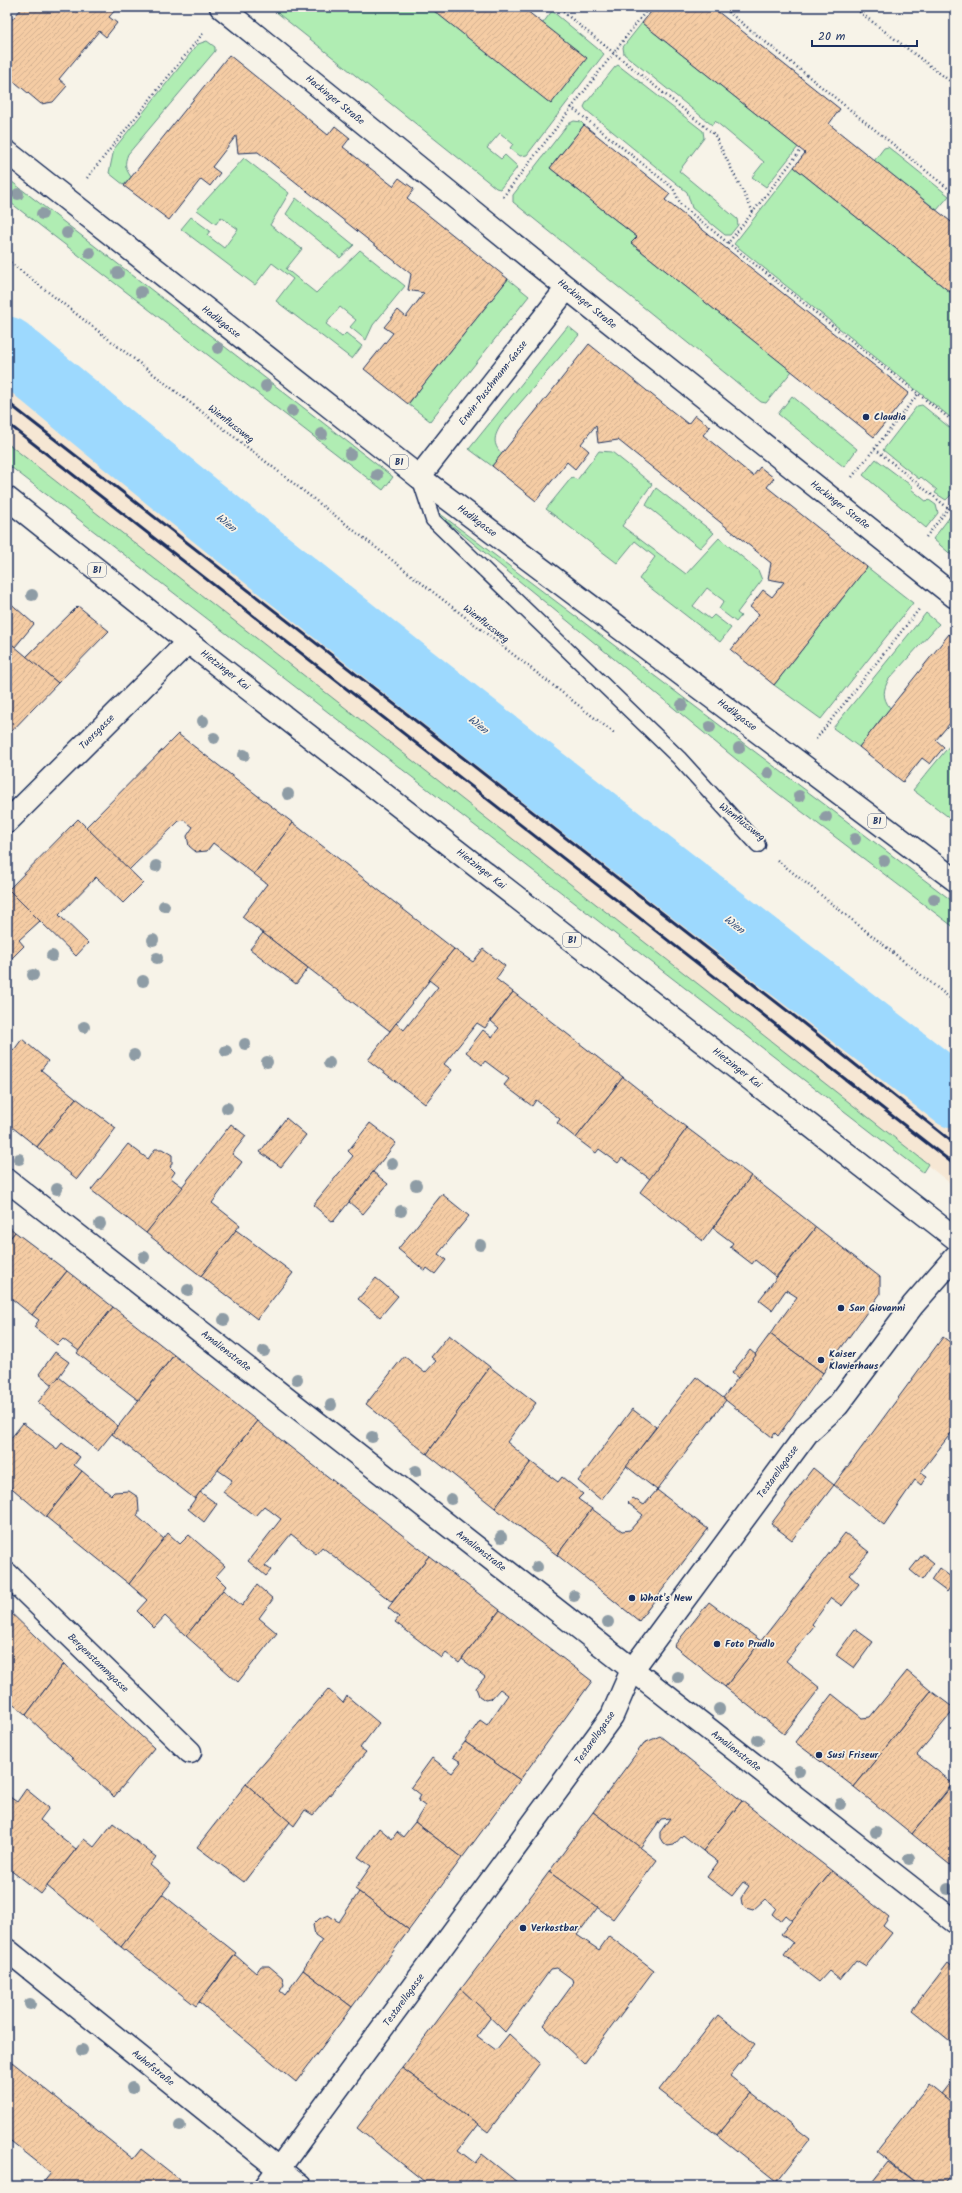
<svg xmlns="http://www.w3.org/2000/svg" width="962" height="2193" viewBox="0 0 962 2193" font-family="Kalam,sans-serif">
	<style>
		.built { fill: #f6e7d4 }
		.grass { fill: #b0edb3; stroke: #668e88 }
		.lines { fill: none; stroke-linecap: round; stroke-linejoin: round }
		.river { stroke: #9dd9fe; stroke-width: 63 }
		.building { fill: url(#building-hatch); stroke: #1b2f5e }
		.service-casing { stroke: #1b2f5e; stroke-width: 17 }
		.minor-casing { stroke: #1b2f5e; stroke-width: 25 }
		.tertiary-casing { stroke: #1b2f5e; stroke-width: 25 }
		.primary-casing { stroke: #1b2f5e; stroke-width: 25 }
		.path { stroke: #1b2f5e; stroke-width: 2.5; stroke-dasharray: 1 3; stroke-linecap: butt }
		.service { stroke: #f7f3e8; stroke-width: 14 }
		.minor { stroke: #f7f3e8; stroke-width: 22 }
		.tertiary { stroke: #f7f3e8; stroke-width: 22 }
		.primary { stroke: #f7f3e8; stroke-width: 22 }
		.rail { stroke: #1b2f5e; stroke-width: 3 }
		.tree { fill: #8e9ca5 }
		.poi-dot { fill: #1b2f5e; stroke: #f7f3e8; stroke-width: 1.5 }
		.labels { text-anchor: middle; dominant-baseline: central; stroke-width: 3.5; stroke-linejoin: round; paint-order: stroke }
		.shield { fill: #f7f3e8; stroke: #5d6a87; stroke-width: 1 }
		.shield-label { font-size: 9px; font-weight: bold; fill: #1b2f5e }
		.street-label { font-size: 10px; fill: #1b2f5e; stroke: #f7f3e8 }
		.poi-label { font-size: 10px; font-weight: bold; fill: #1b2f5e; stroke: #f7f3e8; text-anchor: start }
		.water-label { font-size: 11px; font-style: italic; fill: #35517e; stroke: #f7f3e8 }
	</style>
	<defs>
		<pattern id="building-hatch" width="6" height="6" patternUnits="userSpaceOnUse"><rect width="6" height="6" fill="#f5cca4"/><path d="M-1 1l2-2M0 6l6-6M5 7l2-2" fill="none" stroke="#d1b090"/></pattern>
	</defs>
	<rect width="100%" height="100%" fill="#f7f3e8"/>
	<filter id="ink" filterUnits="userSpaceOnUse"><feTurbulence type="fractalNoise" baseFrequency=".025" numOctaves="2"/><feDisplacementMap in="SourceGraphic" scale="8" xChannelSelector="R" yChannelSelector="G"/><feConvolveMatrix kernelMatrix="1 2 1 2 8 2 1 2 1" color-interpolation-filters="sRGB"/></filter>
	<g filter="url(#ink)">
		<polygon class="built" points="7,380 627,863 628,867 955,1123 955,1187 7,443"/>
		<g class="grass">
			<polygon points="270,7 429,7 543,23 552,11 604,54 527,155 520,156 510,148 513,144 500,133 487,148 501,159 505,155 517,166 516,169 500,189 496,188"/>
			<polygon points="642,23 798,147 766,187 752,177 764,162 715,121 712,125 624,54 623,47"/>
			<path d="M207,41l8,6v4l-87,103c-4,10 -3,14 3,23l-7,8 -15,-12 5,-24 84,-105z"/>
			<polygon points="618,65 703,131 704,138 679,171 737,219 738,225 730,235 725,235 692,208 687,192 586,110 584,107 586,103 615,67"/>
			<polygon points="574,121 581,122 584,125 550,168 637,237 631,243 792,371 766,403 761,402 513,202 513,195 568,124"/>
			<polygon points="888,147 949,196 937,210 874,161 884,148"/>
			<polygon points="244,158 289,193 270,225 302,249 286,269 316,293 360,250 405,286 373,325 366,340 350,327 356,320 340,307 326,324 342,337 346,333 362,346 352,359 276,301 293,279 272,263 255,285 181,229 191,217 210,231 207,235 224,248 238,229 221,217 216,224 197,210"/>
			<polygon points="794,167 955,296 955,421 734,244"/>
			<polygon points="7,178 393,477 383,490 7,200"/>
			<polygon points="296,198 354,245 340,258 286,214"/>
			<polygon points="508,279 529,296 430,421 408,404"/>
			<path d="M568,326l11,9 -78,90c-7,11 -9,19 1,29l-10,12 -23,-17z"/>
			<polygon points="792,396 857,449 844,467 778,414"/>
			<polygon points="922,405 955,432 955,491 946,500 935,493 937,490 921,477 919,479 883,450 917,406"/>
			<polygon points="7,443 928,1164 923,1172 7,464"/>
			<polygon points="599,451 612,452 652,484 622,526 686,574 719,538 758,570 762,580 737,613 741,616 736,622 719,609 724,601 707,588 693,606 710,619 714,615 731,628 720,642 639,579 655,557 635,541 617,563 546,509 572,477 577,480"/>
			<polygon points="876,459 913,487 911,489 927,502 929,500 936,505 938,513 926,528 863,475"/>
			<polygon points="656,488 714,533 700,548 646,505"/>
			<polygon points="435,510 955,903 955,928 776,792 434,511"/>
			<polygon points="949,518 955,523 955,558 933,539"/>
			<polygon points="867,567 913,603 821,719 774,685"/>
			<path d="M926,613l13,11 -50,55c-6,11 -7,18 1,29l-31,39 -26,-19z"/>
			<polygon points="955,739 955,822 913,790"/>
		</g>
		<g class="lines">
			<path class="river" d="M7,348c309,258 630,502 948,749"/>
		</g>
		<g class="building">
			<polygon points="23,7 118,7 109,17 117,23 106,37 99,31 59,79 67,86 53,102 41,104 16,83 7,79 7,25"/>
			<polygon points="429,7 522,7 587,58 551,104"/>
			<polygon points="655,7 712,7 840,109 829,124 955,225 955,296 794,167 805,153 642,23"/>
			<polygon points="229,55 328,135 335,126 350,138 343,147 393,186 399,178 414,189 407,198 508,279 408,404 364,369 393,333 384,327 398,310 406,317 424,293 408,290 411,274 258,152 238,153 236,136 212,167 220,173 210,186 201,179 169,220 124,186"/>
			<polygon points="584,125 670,194 665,200 909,393 874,437 631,243 637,237 550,168"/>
			<polygon points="589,344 688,424 695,415 710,427 703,435 753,476 760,467 774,478 767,487 867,567 774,685 731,650 759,614 750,607 763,590 772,597 784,582 768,579 771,563 618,440 598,443 596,425 581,444 589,451 575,469 567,462 536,501 492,466"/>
			<polygon points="955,511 955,523 949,518"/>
			<polygon points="7,600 34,624 15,647 7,640"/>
			<polygon points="78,606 109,631 58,683 26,657"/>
			<polygon points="949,634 955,639 955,717 936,740 944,747 930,764 922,758 903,782 859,747"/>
			<polygon points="7,640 58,683 7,736"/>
			<polygon points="178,734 293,823 254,874 213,843 207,851 196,852 189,846 187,836 193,827 184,820 179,821 129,870 86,827"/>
			<polygon points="78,819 143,883 123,903 96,877 59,915 88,943 76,956 8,890"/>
			<polygon points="293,823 454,949 390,1031 242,917 267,884 254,874"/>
			<polygon points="7,888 40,921 19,940 24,946 7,963"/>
			<polygon points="263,933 308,968 296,984 250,949"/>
			<polygon points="454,949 473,962 483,949 505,966 496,979 513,992 485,1028 477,1023 444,1064 452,1070 425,1104 368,1060 396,1023 404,1030 438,987 429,980"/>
			<polygon points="513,992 623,1077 576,1138 557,1123 560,1119 536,1100 532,1106 504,1085 509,1079 485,1061 482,1065 466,1052 483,1030 492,1037 499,1028 491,1021"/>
			<polygon points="22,1039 48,1061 41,1070 76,1098 37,1147 7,1123 7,1044 14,1050"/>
			<polygon points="623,1077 687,1128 650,1179 622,1158 618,1163 599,1149 596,1153 576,1138"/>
			<polygon points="76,1098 116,1128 77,1179 37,1147"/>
			<polygon points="286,1118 306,1135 281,1167 260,1152"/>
			<polygon points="370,1123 396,1143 333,1222 313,1205 353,1156 348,1151"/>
			<polygon points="231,1124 246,1136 232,1154 242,1162 212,1203 240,1225 201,1276 146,1233"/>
			<polygon points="687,1128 751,1176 703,1241 640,1192"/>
			<polygon points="128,1144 148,1159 155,1149 162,1149 172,1155 172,1163 170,1167 175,1172 171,1178 183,1187 146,1233 91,1190"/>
			<polygon points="373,1172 388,1184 363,1214 349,1202"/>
			<polygon points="751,1176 816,1227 776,1277 755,1260 752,1264 730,1247 733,1243 713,1228"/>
			<polygon points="442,1194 469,1216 438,1254 446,1260 435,1274 427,1268 425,1271 398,1249"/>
			<polygon points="7,1225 15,1232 7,1242"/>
			<polygon points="816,1227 880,1277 880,1294 823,1373 770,1334 797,1297 786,1290 772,1310 759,1300"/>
			<polygon points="236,1230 293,1273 257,1319 201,1276"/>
			<polygon points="15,1232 67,1271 32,1315 7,1295 7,1242"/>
			<polygon points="67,1271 113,1307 79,1351 63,1339 57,1345 34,1327 39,1320 32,1315"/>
			<polygon points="376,1278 398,1296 380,1317 358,1299"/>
			<polygon points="113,1307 174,1355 138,1400 77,1353"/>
			<polygon points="770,1334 823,1373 778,1436 775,1433 772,1437 723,1398"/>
			<polygon points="449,1335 490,1367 427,1454 366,1404 404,1356 425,1373 436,1361 431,1357"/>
			<polygon points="943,1337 955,1346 955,1428 921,1472 927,1476 921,1485 915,1480 884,1525 834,1485"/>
			<polygon points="750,1350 756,1355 738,1378 732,1373"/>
			<polygon points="55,1352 69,1362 53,1385 39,1374"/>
			<polygon points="174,1355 257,1421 195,1499 112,1434"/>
			<polygon points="490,1367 536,1403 507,1442 531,1462 495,1508 427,1454"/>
			<polygon points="59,1377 118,1426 98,1451 38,1402"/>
			<polygon points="696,1377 726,1400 657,1490 626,1466"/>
			<polygon points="632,1409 656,1427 601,1500 578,1481"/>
			<polygon points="257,1421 429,1556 392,1602 322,1547 316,1554 291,1534 265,1566 271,1570 266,1576 248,1561 281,1519 264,1506 255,1516 223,1492 232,1480 218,1470"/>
			<polygon points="23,1423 57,1449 62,1443 80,1457 74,1465 82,1471 46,1517 7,1484 7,1443"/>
			<polygon points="531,1462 558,1482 562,1477 583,1494 578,1499 592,1509 557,1555 495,1508"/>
			<polygon points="813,1468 834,1485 792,1540 771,1524"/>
			<polygon points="82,1471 111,1495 114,1492 129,1491 138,1497 139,1512 137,1516 164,1539 129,1584 46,1517"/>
			<polygon points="657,1490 708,1529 639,1621 557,1555 592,1509 622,1531 630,1530 643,1515 628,1503 633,1498 644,1505"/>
			<polygon points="200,1492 217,1504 204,1522 188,1509"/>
			<polygon points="168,1533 180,1544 189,1535 225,1566 216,1576 226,1586 186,1636 165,1616 154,1628 137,1611 147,1600 129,1584"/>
			<polygon points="845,1533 869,1552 849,1575 859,1584 842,1606 831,1598 812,1624 814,1626 786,1661 820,1688 784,1734 725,1687"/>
			<polygon points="923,1554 934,1563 922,1580 910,1570"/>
			<polygon points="429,1556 500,1610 459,1663 446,1653 442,1658 395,1622 399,1617 388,1608"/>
			<polygon points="939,1568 955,1580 947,1592 931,1580"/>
			<polygon points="257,1585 273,1599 259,1618 277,1633 238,1682 186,1636 223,1590 242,1606"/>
			<polygon points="709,1602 761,1641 725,1687 674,1646"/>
			<polygon points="7,1609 64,1664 26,1715 7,1698"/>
			<polygon points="500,1610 592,1681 520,1780 465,1742 480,1720 487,1725 508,1695 500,1689 491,1699 485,1700 479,1696 476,1688 485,1677 462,1659"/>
			<polygon points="855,1629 873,1642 854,1668 836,1655"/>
			<polygon points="64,1664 154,1748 114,1797 26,1715"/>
			<polygon points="907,1671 931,1691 854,1787 795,1742 832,1694 862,1718 870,1717"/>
			<polygon points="328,1689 343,1703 347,1696 379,1723 360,1748 366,1752 313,1815 305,1810 294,1826 246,1784"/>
			<polygon points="931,1691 955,1709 917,1755 953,1783 912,1834 854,1787"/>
			<polygon points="660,1736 742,1801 703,1851 683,1835 674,1845 668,1846 663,1843 660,1838 660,1832 670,1818 661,1819 640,1848 593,1812 644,1743"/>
			<polygon points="465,1742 520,1780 462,1858 415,1822 425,1806 418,1801 421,1795 411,1787 432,1758 452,1773 461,1762 453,1757"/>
			<polygon points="246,1784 290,1822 244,1882 197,1847"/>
			<polygon points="950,1788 955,1791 955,1869 912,1834"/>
			<polygon points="26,1789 49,1808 40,1820 76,1849 41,1894 9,1869 7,1872 7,1795 17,1802"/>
			<polygon points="742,1801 832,1871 792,1921 785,1915 780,1921 772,1914 776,1908 765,1899 753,1910 746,1908 742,1904 741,1898 749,1886 743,1882 732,1896 707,1877 718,1862 703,1851"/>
			<polygon points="593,1812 657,1860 613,1919 549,1872"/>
			<polygon points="415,1822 462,1858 409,1930 355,1889 371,1866 358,1857 379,1828 392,1839 397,1832 403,1837"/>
			<polygon points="113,1823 156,1857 150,1865 171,1883 121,1947 47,1886 84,1839 94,1847"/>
			<polygon points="832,1871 889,1917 883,1926 892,1933 866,1966 856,1960 840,1980 829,1971 819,1982 784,1955 793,1943 781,1934"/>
			<polygon points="549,1872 598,1907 577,1935 599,1950 609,1936 654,1970 584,2064 543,2025 573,1984 572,1979 557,1968 551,1969 505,2032 461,1989"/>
			<polygon points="359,1892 409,1930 352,2007 303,1970 322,1940 315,1935 313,1925 319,1919 328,1915 339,1922"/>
			<polygon points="162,1894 236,1953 196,2006 121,1947"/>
			<polygon points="235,1955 256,1973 261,1966 269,1966 282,1977 284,1985 280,1991 285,1995 303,1970 352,2007 296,2082 199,2002"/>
			<polygon points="948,1963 955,1969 955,2045 912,2010"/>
			<polygon points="461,1989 491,2017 477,2036 496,2050 509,2034 540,2063 488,2132 402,2068"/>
			<polygon points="718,2015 755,2044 730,2076 751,2093 717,2135 659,2090"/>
			<polygon points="7,2058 133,2159 141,2149 188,2186 45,2186 42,2184 51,2173 7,2138"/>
			<polygon points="402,2068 478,2124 458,2150 475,2163 482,2154 522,2186 430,2186 357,2128"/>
			<polygon points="955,2076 955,2105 941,2094"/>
			<polygon points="929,2084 955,2105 955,2172 944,2186 920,2186 876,2151"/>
			<polygon points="751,2093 810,2139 776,2182 717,2135"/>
			<polygon points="888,2162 920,2186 869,2186"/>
		</g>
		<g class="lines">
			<g class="service-casing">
				<polyline id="service" points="419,477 433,520 679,758 758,845"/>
			</g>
			<g class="minor-casing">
				<g id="minor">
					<polyline points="221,7 567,288 955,597"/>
					<polyline points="419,477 567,288"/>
					<polyline points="7,822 188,642"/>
					<polyline points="7,1180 955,1922"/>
					<polyline points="7,1574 190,1752"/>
				</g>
			</g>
			<g class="tertiary-casing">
				<g id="tertiary">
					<polyline points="7,1950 300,2186"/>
					<polyline points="266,2186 612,1716 632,1670 808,1432 838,1405 913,1305 955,1257"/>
				</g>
			</g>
			<g class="primary-casing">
				<g id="primary">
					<polyline points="7,152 419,477 955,880"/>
					<polyline points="7,498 188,642 955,1238"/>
				</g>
			</g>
			<g class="path">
				<polyline points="557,7 714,134 753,212 801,150"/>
				<polyline points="722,7 955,194"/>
				<polyline points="853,7 955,85"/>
				<polyline points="571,107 673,188 681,205 728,243 753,212"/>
				<polyline points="87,178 204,32"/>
				<polyline points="503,197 649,7"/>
				<polyline points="728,243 955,423"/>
				<polyline points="7,260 614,733"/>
				<polyline points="875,449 948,508"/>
				<polyline points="852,477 918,394"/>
				<polyline points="926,537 955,500"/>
				<polyline points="816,739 920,608"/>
				<polyline points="777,860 955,1002"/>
			</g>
			<use href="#service" class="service"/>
			<use href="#minor" class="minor"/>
			<use href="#tertiary" class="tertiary"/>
			<use href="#primary" class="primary"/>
			<g class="rail">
				<polyline points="7,402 803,1023 955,1144"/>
				<polyline points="7,423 955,1165"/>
			</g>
		</g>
		<g class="tree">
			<circle cx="18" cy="194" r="6"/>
			<circle cx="42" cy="214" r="6"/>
			<circle cx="67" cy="233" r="6"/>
			<circle cx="90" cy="253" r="6"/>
			<circle cx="118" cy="273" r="6"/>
			<circle cx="141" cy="292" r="6"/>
			<circle cx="218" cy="348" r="6"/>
			<circle cx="266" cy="386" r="6"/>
			<circle cx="292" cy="411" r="6"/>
			<circle cx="322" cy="434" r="6"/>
			<circle cx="350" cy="454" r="6"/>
			<circle cx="377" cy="475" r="6"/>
			<circle cx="32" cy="595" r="6"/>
			<circle cx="682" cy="705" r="6"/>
			<circle cx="203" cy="721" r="6"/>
			<circle cx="710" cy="727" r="6"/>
			<circle cx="214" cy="738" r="6"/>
			<circle cx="739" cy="748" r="6"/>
			<circle cx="244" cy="755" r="6"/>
			<circle cx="768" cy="773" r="6"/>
			<circle cx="288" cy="794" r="6"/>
			<circle cx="799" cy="796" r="6"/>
			<circle cx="826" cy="817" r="6"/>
			<circle cx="855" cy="839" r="6"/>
			<circle cx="884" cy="861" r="6"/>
			<circle cx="156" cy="866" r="6"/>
			<circle cx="934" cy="899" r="6"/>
			<circle cx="164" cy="906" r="6"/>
			<circle cx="153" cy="940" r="6"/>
			<circle cx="52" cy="956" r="6"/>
			<circle cx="157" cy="958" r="6"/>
			<circle cx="33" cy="975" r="6"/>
			<circle cx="143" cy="981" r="6"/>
			<circle cx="84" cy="1027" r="6"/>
			<circle cx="245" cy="1044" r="6"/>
			<circle cx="226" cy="1051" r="6"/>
			<circle cx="134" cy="1055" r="6"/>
			<circle cx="267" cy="1062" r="6"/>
			<circle cx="329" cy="1063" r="6"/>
			<circle cx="227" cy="1108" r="6"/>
			<circle cx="19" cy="1159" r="6"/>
			<circle cx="392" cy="1164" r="6"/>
			<circle cx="416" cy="1185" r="6"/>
			<circle cx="57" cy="1189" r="6"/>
			<circle cx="401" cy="1211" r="6"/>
			<circle cx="100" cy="1224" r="6"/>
			<circle cx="480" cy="1245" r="6"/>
			<circle cx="144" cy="1257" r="6"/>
			<circle cx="188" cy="1290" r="6"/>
			<circle cx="224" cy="1320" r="6"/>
			<circle cx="264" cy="1351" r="6"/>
			<circle cx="297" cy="1379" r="6"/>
			<circle cx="331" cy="1405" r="6"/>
			<circle cx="372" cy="1437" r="6"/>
			<circle cx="416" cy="1471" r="6"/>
			<circle cx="451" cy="1499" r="6"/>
			<circle cx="501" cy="1537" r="6"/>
			<circle cx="537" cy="1567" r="6"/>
			<circle cx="574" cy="1596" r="6"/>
			<circle cx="608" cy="1622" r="6"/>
			<circle cx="678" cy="1677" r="6"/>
			<circle cx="719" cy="1709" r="6"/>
			<circle cx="758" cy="1740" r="6"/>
			<circle cx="799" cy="1771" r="6"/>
			<circle cx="840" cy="1804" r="6"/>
			<circle cx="876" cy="1832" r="6"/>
			<circle cx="909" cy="1859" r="6"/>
			<circle cx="948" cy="1889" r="6"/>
			<circle cx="30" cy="2004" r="6"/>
			<circle cx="82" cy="2050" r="6"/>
			<circle cx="132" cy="2088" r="6"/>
			<circle cx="180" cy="2126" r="6"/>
		</g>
	</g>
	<g class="poi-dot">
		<circle cx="866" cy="417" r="4"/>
		<circle cx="841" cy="1308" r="4"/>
		<circle cx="821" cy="1360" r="4"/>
		<circle cx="632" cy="1598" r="4"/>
		<circle cx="717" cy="1644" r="4"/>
		<circle cx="819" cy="1755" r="4"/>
		<circle cx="523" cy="1928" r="4"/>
	</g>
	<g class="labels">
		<g class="shield">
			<rect x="390" y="455" width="18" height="14" rx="3"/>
			<rect x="88" y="563" width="18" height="14" rx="3"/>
			<rect x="868" y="814" width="18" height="14" rx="3"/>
			<rect x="563" y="933" width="18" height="14" rx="3"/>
		</g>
		<g class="shield-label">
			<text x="399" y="462">B1</text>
			<text x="97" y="570">B1</text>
			<text x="877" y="821">B1</text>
			<text x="572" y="940">B1</text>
		</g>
		<g class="street-label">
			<text transform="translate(335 100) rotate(39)">Hackinger Straße</text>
			<text transform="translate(587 304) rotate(39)">Hackinger Straße</text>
			<text transform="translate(221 322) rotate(38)">Hadikgasse</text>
			<text transform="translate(493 383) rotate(-52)">Erwin-Puschmann-Gasse</text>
			<text transform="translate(231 424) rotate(38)">Wienflussweg</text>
			<text transform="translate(840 505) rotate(38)">Hackinger Straße</text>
			<text transform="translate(477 521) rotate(37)">Hadikgasse</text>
			<text transform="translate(486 624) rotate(38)">Wienflussweg</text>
			<text transform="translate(225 670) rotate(38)">Hietzinger Kai</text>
			<text transform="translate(737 715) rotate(37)">Hadikgasse</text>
			<text transform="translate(97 732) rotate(-45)">Tuersgasse</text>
			<text transform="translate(742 822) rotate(38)">Wienflussweg</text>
			<text transform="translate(481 869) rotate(38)">Hietzinger Kai</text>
			<text transform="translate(737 1068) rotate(38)">Hietzinger Kai</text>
			<text transform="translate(226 1351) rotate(38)">Amalienstraße</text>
			<text transform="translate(778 1472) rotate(-54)">Testarellogasse</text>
			<text transform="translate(481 1551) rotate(38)">Amalienstraße</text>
			<text transform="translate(98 1663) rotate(44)">Bergenstammgasse</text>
			<text transform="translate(595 1738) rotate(-55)">Testarellogasse</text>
			<text transform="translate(736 1751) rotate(38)">Amalienstraße</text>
			<text transform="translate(404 2000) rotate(-54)">Testarellogasse</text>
			<text transform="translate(153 2068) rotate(39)">Auhofstraße</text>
		</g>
		<g class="poi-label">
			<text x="874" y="417">Claudia</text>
			<text x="849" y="1308">San Giovanni</text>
			<text x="829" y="1354">Kaiser<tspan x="829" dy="12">Klavierhaus</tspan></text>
			<text x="640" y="1598">What's New</text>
			<text x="725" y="1644">Foto Prudlo</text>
			<text x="827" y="1755">Susi Friseur</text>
			<text x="531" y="1928">Verkostbar</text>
		</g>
		<g class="water-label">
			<text transform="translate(226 523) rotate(39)">Wien</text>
			<text transform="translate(478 725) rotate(39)">Wien</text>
			<text transform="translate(734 925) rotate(38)">Wien</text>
		</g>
	</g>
	<rect width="962" height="2193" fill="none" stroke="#f7f3e8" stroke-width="24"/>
	<rect x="12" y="12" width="938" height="2169" fill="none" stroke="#1b2f5e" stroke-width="1.5" filter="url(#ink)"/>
	<path d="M812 40v6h105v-6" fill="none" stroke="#1b2f5e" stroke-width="2"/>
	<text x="818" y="40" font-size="12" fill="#1b2f5e" stroke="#f7f3e8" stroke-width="3" paint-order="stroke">20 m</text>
</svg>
